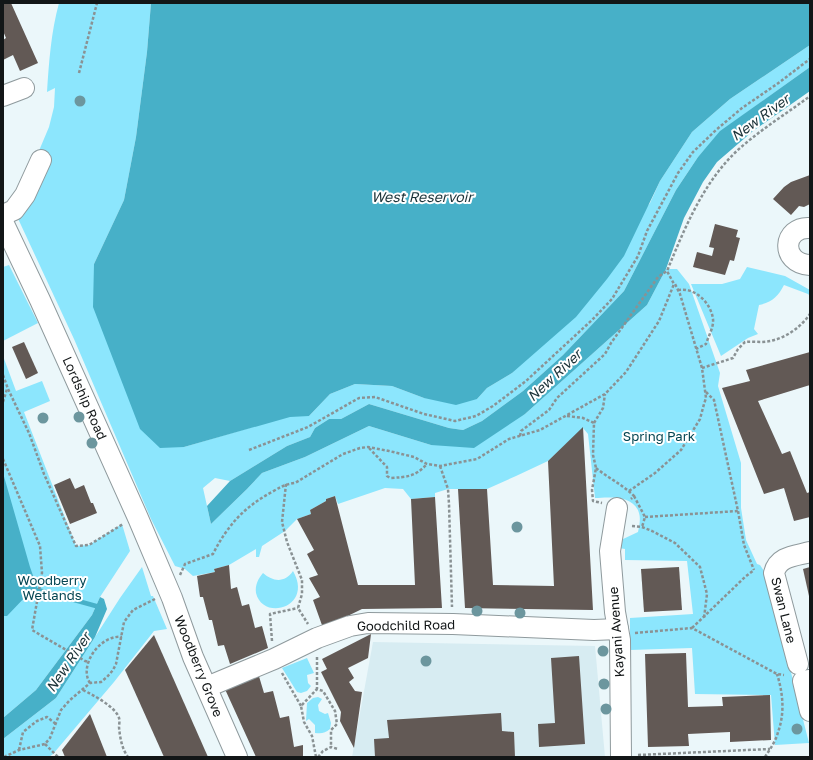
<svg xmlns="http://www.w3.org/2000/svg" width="813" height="760" viewBox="0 0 813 760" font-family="'Golos Text',sans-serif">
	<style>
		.built { fill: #d7ecf2 }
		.green { fill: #8ce6fd }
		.water { fill: #47b0c8 }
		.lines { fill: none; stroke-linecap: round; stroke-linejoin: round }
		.stream { stroke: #47b0c8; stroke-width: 4.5 }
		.building { fill: #625955 }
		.minor-casing { stroke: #8f9a9d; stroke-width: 22 }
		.path { stroke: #8a9294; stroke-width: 2.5; stroke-dasharray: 3 2; stroke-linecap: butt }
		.minor { stroke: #fff; stroke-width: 20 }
		.tree { fill: #6c969e }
		.labels { text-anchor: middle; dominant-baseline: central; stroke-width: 4; stroke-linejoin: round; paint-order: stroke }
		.street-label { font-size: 13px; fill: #121617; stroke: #fff }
		.park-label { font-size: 13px; fill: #054653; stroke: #fff }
		.water-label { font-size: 14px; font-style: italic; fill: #1c3339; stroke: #fff }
	</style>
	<rect width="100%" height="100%" fill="#ebf7fa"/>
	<polygon class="built" points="373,642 595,646 605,757 352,757"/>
	<g class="green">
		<path d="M59,3h92l-4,49 -11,85 -12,63 -30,64 90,183 106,-31h19l21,-22 25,-10 37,2 32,12 53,1 10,-11 25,-15 138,-170 10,-22 32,-49 38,-33 80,-54v22l-89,64 -23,26 -22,33 -52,101 -61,64 -40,36 -41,30 -19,9 -14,-2 -80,-24 -28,15h-12l-14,9 -5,9 -23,9 -57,35 -15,-3 -12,10 8,36 36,-35 15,-16 43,-16 64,-31 62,19 94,-31 122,-109 19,-36h11l12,15 31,89 -2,13 23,77v45l5,32 11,24 3,1 6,9 43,169 -34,2 -4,-50 -76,-1 -3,-46 -62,2v-32l63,-4 -6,-53 -62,-1v-11l-6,-1 2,-8 17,-8c1,-5 3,-13 1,-19 -5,-18 -30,-16 -44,-15l-7,-64 -5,-6 -35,33 -32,15 -29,13h-39l-13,4v4l-24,2 -8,-10 -18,-1 -47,16 -3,-8 -9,3v2l-16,9 1,4 -14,5 -12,12 -23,15 -3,11h-3v-8l-27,16 -15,4 1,3 -22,4 -8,-7 -10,-3 -24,-47 -77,-180 -60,-129 35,-83 5,-20 1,-19 -8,4c2,-30 4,-60 12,-89z"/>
		<polygon points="9,265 38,323 3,341 3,267"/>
		<path d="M747,267l38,9 25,14v6l-2,-2 -24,-9c-6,12 -12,17 -25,20l-5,24 4,5 -10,4 -27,18 -30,-72h31l18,-5z"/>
		<polygon points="3,356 16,391 42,381 50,401 24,412 76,546 89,545 122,524 130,551 100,597 92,615 36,690 3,718"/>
		<polygon points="142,567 151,596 153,596 167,629 154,631 114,682 53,754 49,757 3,757 3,739 56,698 120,598"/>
		<path d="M293,571c21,36 -30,51 -37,22 -1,-8 2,-14 7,-20 10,9 22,10 30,-2z"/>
		<polygon points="307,658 314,673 307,675 308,683 311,686 307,691 301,693 297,692 282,668"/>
		<path d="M318,697l4,2 -4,6 1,6 6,3 3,-1 3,10 -1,6c-5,4 -8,5 -15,4v-8l-6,-6 -3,2 1,-18 6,-5z"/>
	</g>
	<g class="water">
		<polygon points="151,3 810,3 810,45 730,99 692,132 660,181 624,256 607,279 576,317 512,373 487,388 477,399 456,405 424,398 392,386 355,384 330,394 309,416 290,417 184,447 160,448 140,429 93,307 94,264 124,200 136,137 147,52"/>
		<polygon points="810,67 810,91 753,131 717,162 703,182 684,218 666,269 647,305 525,414 474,448 431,445 369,426 305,457 262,473 247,489 211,524 207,506 230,481 287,446 310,437 315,428 329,419 341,419 369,404 449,428 463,430 482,421 523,391 563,355 624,291 676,190 698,157 720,131"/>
		<polygon points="3,473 30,567 38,590 27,595 7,616 3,616"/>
		<polygon points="100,597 104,599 107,609 95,637 56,698 3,739 3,718 36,690 92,615"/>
	</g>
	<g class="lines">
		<polyline class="stream" points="38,590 96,606 100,609"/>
	</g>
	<g class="building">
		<polygon points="3,3 11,3 38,63 20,71 13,55 3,60 3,40 6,38 3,31"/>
		<polygon points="810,175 810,204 804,207 799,206 791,215 773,199 784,187 791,182"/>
		<polygon points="715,224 738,230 736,237 740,238 734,261 730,260 725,275 693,267 697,252 712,256 714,248 709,247"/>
		<polygon points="24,342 38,373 26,379 12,347"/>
		<polygon points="810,352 810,385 758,401 782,454 790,451 807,493 810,492 810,517 794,521 784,488 764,494 722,388 750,381 746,370"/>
		<polygon points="583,427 593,610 465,608 458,489 487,489 493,585 554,586 548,461"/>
		<polygon points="70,478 75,489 84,485 91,503 93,503 97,513 70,524 54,485"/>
		<polygon points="335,496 358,585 415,585 411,499 435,497 442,608 362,609 323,628 313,600 320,597 309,578 318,575 307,554 314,550 297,519 311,514 310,510 326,501 326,499"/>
		<polygon points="229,565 231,589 237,587 242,606 249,604 255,628 262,626 268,648 230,664 224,645 218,646 212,620 209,620 203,597 200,597 197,576 215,572 214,569"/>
		<polygon points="679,567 682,610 644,612 641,569"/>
		<polygon points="810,567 810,596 809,596 803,569"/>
		<polygon points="371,634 368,658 348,668 354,678 349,682 355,691 362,692 354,748 340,721 341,712 321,672 327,669 322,659"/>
		<polygon points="154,635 208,757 164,757 125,670"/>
		<polygon points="686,653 688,707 723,706 722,697 770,695 771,740 730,742 730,732 688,734 689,746 648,747 645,654"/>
		<polygon points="579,656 585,744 539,747 538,724 555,723 551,658"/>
		<polygon points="258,673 264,693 273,691 280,718 289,716 294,747 303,745 303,757 256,757 224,687"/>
		<polygon points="501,713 502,731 514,732 515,757 375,757 374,739 389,738 387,720"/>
		<polygon points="90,714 107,757 65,757 62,750"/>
	</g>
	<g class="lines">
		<g class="minor-casing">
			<g id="minor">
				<polyline points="3,96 24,88"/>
				<polyline points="3,215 14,210 25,195 41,160"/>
				<polyline points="3,222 40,300 138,518 172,598 193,657 237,757"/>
				<path d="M810,228c-27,-2 -31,35 0,37"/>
				<polyline points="617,508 610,551 615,612 620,640 621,757"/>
				<path d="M798,664l-24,-91c4,-17 21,-17 36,-21"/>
				<polyline points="810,680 803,681 810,711"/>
				<polyline points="207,687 274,659 317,638 350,626 368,623 453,624 594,630 618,629"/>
			</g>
		</g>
		<g class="path">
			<polyline points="79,73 97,3"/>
			<path d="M678,290c17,-3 33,13 35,29 1,8 -5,18 -7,25l-10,5"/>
			<path d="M702,368l31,-10 5,-9 7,-7c8,-1 17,1 25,-1 16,-3 31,-14 40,-27"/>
			<polyline points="3,375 8,389 29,433 44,474 76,546 89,545 123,524"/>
			<polyline points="706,392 714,400 738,511 744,545 754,570"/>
			<polyline points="3,402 7,389"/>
			<polyline points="567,416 583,418 594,423 593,455 596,468 592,490 593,501 602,503"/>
			<polyline points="594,423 603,408 605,394"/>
			<polyline points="520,436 521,431 549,410 557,398 605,354 611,343 658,277 667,271"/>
			<path d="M369,448l18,19v9l3,2c17,-1 25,-1 37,-14"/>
			<polyline points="249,450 308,427 359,398 375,397 424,414 455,421 476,416 493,406 526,381 592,320 612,299 638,256 647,231 678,173 693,152 716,130 742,108 777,84 810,59"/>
			<polyline points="3,459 40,546 42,573 32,630 85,661 89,662"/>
			<polyline points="440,466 448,489 449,504 452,607"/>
			<path d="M596,468c12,10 26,16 38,28l-3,3"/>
			<polyline points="286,484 282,522 287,542 302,580 302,594 298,608 308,624"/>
			<polyline points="629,491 655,473 681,450 700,419 704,404 706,398 702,368 680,294 675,284"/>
			<polyline points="634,496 645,517 642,527"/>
			<polyline points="645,517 738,511"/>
			<polyline points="632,526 642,527 652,531 675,543 700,567 707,594 704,618"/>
			<path d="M180,575l5,-11 28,-10c14,-28 31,-47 59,-62 8,-5 14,-8 23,-9l48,-29 17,-6 8,-1 21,4 25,6 13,7 13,2 37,-7 32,-20 31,-9 65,-36 21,-22 33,-51 15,-37 -7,-13c19,-46 39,-96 79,-128 20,-17 43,-31 64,-47"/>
			<polyline points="692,628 745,577 754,570"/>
			<polyline points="635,633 692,628 777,674 784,675"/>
			<polyline points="272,641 270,614 298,608"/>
			<polyline points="317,657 317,689 323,691 335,711 337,724 331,730 331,747"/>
			<polyline points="282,673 301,706"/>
			<path d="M90,683c-12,-18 11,-49 32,-46"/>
			<path d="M83,690c10,5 33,17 36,28 1,3 0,7 0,9 1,11 3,22 9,30"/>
			<polyline points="45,744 58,757"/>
			<polyline points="19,750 23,732 37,721 47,717 56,724"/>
			<polyline points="638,755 770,749"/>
			<polyline points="4,757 19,750 45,744 50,738 61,710 70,700 90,683 101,682 107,677 113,670 116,664 124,622 133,610 155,599"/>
			<polyline points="316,757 312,736 304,722 301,706 317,689"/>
			<polyline points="318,757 323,751 331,747 338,749"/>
			<path d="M765,757c5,-8 11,-16 13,-25 7,-19 5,-39 -1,-58"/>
		</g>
		<use href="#minor" class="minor"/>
	</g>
	<g class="tree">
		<circle cx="80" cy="101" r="5.5"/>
		<circle cx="79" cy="417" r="5.5"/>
		<circle cx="43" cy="418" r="5.5"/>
		<circle cx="92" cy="443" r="5.5"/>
		<circle cx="517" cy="527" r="5.5"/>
		<circle cx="477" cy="611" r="5.5"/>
		<circle cx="520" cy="613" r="5.5"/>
		<circle cx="603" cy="651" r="5.5"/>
		<circle cx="426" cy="661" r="5.5"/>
		<circle cx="604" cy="684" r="5.5"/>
		<circle cx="606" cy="709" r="5.5"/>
		<circle cx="797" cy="729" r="5.5"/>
	</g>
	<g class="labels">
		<g class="street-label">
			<text transform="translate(85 398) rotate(66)">Lordship Road</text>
			<text transform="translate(784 610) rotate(76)">Swan Lane</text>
			<text transform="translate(406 625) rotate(-1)">Goodchild Road</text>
			<text transform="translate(616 632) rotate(-94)">Kayani Avenue</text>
			<text transform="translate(199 666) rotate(68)">Woodberry Grove</text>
		</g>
		<g class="park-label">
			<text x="659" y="436">Spring Park</text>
			<text x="52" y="580">Woodberry<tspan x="52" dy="15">Wetlands</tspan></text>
		</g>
		<g class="water-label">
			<text transform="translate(760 117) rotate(-36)">New River</text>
			<text x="422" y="196">West Reservoir</text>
			<text transform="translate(554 375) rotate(-43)">New River</text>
			<text transform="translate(68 662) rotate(-56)">New River</text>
		</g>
	</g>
	<rect width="813" height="760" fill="none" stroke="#121617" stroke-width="8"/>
</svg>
